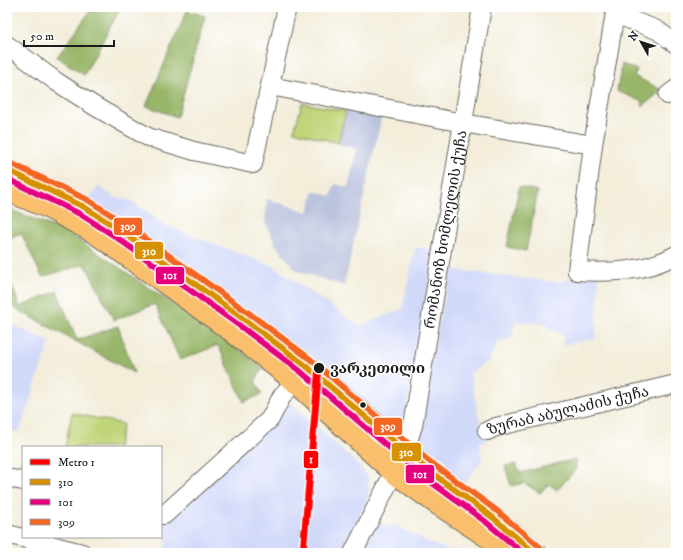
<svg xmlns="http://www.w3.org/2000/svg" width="683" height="560" viewBox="0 0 683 560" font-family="'IM FELL DW Pica','Noto Serif Georgian',serif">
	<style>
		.built { fill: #d1d9f9 }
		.industrial { fill: #bbc3de }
		.green { fill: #c0d579; stroke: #6e784a }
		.forest { fill: #98b669; stroke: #5a6942 }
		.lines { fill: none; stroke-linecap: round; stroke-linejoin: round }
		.minor-casing { stroke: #67655e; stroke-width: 20 }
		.major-casing { stroke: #67655e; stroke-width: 24 }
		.minor { stroke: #fff; stroke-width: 18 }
		.major { stroke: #f9bf6c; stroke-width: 22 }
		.bus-1-casing { stroke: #fff; stroke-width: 9 }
		.bus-2-casing { stroke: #fff; stroke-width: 9 }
		.bus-3-casing { stroke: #fff; stroke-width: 9 }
		.bus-1 { stroke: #d69104; stroke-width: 6 }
		.bus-2 { stroke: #e5007d; stroke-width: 6 }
		.bus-3 { stroke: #f26522; stroke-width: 6 }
		.metro-1-casing { stroke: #fff; stroke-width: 10 }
		.metro-1 { stroke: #f00; stroke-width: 7 }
		.stop-dot { fill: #1c1c1c; stroke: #fff; stroke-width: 1.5 }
		.labels { text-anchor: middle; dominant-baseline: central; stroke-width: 3; stroke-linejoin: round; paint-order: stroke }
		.street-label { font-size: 15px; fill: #1c1c1c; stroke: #fff }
		.stop-label { font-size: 15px; font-weight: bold; fill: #1c1c1c; stroke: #fff; text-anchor: start }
		.line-badge { stroke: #fff; stroke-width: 1.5 }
		.badge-label { font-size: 11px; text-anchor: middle; font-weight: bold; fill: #fff }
	</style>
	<rect width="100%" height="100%" fill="#fff"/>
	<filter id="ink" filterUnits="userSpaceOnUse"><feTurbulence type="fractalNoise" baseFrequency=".025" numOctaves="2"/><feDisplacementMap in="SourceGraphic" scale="8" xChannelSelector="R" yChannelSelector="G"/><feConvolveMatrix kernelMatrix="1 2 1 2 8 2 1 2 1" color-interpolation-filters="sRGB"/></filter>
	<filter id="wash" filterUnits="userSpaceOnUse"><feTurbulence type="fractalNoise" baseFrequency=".012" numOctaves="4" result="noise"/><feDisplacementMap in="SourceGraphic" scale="16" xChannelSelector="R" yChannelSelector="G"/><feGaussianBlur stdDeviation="0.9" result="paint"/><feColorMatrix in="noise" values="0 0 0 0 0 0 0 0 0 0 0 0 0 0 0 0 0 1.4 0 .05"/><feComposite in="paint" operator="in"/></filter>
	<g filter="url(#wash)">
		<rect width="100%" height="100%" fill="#f3edda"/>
		<g class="built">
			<polygon points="99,186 114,197 130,200 166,226 273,266 360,326 402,309 415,247 435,250 403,428 397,431 87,202"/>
			<polygon points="450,269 546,281 559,282 579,275 599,276 596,338 562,345 564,335 549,329 547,324 515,321 512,338 497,342 490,360 470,373 481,428 487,441 480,443 482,461 464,484 418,447 415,440"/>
			<polygon points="7,322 50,342 19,432 7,430"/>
			<polygon points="290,402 361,468 368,477 369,495 344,553 162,553 167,544 162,523 272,423"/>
			<polygon points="382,524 397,526 430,543 449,550 492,553 358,553 375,527"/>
		</g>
		<polygon class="industrial" points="347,109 382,115 344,286 296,270 277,247 265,222 267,199 308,212 314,191 331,196 335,184 348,187 357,149 338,144"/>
		<g class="green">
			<polygon points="302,103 346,111 338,143 294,131"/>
			<polygon points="72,413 123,424 118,447 65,447"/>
		</g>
		<g class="forest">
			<polygon points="93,7 121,7 84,75 57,57"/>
			<polygon points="187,11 205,16 177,117 146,106"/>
			<polygon points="622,64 637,70 634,76 662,90 643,106 641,101 617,91"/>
			<polygon points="519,187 538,191 526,251 507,247"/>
			<polygon points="7,208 68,233 222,337 263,368 255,381 262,394 244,402 218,345 180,360 155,304 114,320 85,264 42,277 21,233 7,239"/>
			<polygon points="7,273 20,307 57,291 77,340 118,326 134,373 7,304"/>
			<polygon points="576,459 576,469 557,490 549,484 540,493 524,483 511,486 505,466 516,464 520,473"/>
		</g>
	</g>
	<g filter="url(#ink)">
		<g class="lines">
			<g class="minor-casing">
				<g id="minor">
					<path d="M616,7l-23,138 -16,126c33,2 69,1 99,-16"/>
					<polyline points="615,14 657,30 676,44"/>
					<polyline points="7,45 57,82 96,107 148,137 194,151 253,164 287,7"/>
					<polyline points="270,86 463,123 593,145"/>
					<polyline points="668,95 676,89"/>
					<path id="s1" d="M487,431l9,-4 180,-43"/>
					<polyline points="7,478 23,481"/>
					<polyline points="161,515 164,515 270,419 282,396 295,381"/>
					<polyline points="7,534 82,553"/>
					<path id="s2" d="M353,553l52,-103 8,-24 69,-419"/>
				</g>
			</g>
			<g class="major-casing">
				<g id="major">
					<polyline points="7,170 84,207 120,230 245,320 305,365 389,436 425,468 491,516 519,539 535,553"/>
					<polyline points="7,190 48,207 96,233 231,330 295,381 374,454 394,472 434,501 490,538 510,553"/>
				</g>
			</g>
			<use href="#minor" class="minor"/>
			<use href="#major" class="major"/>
			<g class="bus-1-casing">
				<polyline id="bus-1" points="7,170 84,207 120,230 245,320 305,365 425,468 491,516 535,553"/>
			</g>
			<g class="bus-2-casing">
				<polyline id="bus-2" points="7,179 80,214 116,237 240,326 300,371 420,474 486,522 523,553"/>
			</g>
			<g class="bus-3-casing">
				<polyline id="bus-3" points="10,163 88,200 125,224 250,314 310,359 430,462 496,510 540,547"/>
			</g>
			<use href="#bus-1" class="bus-1"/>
			<use href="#bus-2" class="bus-2"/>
			<use href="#bus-3" class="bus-3"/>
			<g class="metro-1-casing">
				<polyline id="metro-1" points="303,553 319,366"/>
			</g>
			<use href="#metro-1" class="metro-1"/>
		</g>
	</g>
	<g class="stop-dot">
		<circle cx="319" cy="368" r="6"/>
		<circle cx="363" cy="405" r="3.5"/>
	</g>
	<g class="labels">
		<g class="street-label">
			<text stroke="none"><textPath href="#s2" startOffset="340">რომანოზ ხომლელის ქუჩა</textPath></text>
			<text stroke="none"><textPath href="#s1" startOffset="84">ზურაბ აბულაძის ქუჩა</textPath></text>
		</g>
		<g class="stop-label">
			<text x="330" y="368">ვარკეთილი</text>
		</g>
	</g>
	<g class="line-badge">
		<rect x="113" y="217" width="30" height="19" rx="4" fill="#f26522"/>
		<rect x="134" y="241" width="30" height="19" rx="4" fill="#d69104"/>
		<rect x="155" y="266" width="30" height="19" rx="4" fill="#e5007d"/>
		<rect x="373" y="417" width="30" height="19" rx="4" fill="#f26522"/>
		<rect x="391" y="442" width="31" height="20" rx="4" fill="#d69104"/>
		<rect x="303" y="450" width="16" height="19" rx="4" fill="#f00"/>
		<rect x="405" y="464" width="30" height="20" rx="4" fill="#e5007d"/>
	</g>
	<g class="badge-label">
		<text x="128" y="230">309</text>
		<text x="149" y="255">310</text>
		<text x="170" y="279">101</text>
		<text x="388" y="430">309</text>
		<text x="406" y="456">310</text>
		<text x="311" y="463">1</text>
		<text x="420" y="478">101</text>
	</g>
	<rect width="683" height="560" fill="none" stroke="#fff" stroke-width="24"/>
	<rect x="22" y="446" width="140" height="92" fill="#ffffff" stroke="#a4a4a4"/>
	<rect x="30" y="459" width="20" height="6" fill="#ff0000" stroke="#a4a4a4"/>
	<text x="58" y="466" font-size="12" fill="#1c1c1c">Metro 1</text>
	<rect x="30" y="479" width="20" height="6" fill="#d69104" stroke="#a4a4a4"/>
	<text x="58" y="486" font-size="12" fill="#1c1c1c">310</text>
	<rect x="30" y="499" width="20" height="6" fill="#e5007d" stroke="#a4a4a4"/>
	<text x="58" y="506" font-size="12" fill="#1c1c1c">101</text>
	<rect x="30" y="519" width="20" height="6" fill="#f26522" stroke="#a4a4a4"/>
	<text x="58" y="526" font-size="12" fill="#1c1c1c">309</text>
	<g transform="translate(641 42) rotate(309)" stroke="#ffffff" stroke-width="3" paint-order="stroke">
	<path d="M0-3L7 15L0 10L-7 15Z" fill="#1c1c1c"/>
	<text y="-6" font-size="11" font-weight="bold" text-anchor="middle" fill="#1c1c1c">N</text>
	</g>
	<path d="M24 40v6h90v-6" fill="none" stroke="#1c1c1c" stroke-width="2"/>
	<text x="30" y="40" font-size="12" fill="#1c1c1c" stroke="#ffffff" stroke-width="3" paint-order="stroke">50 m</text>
</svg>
